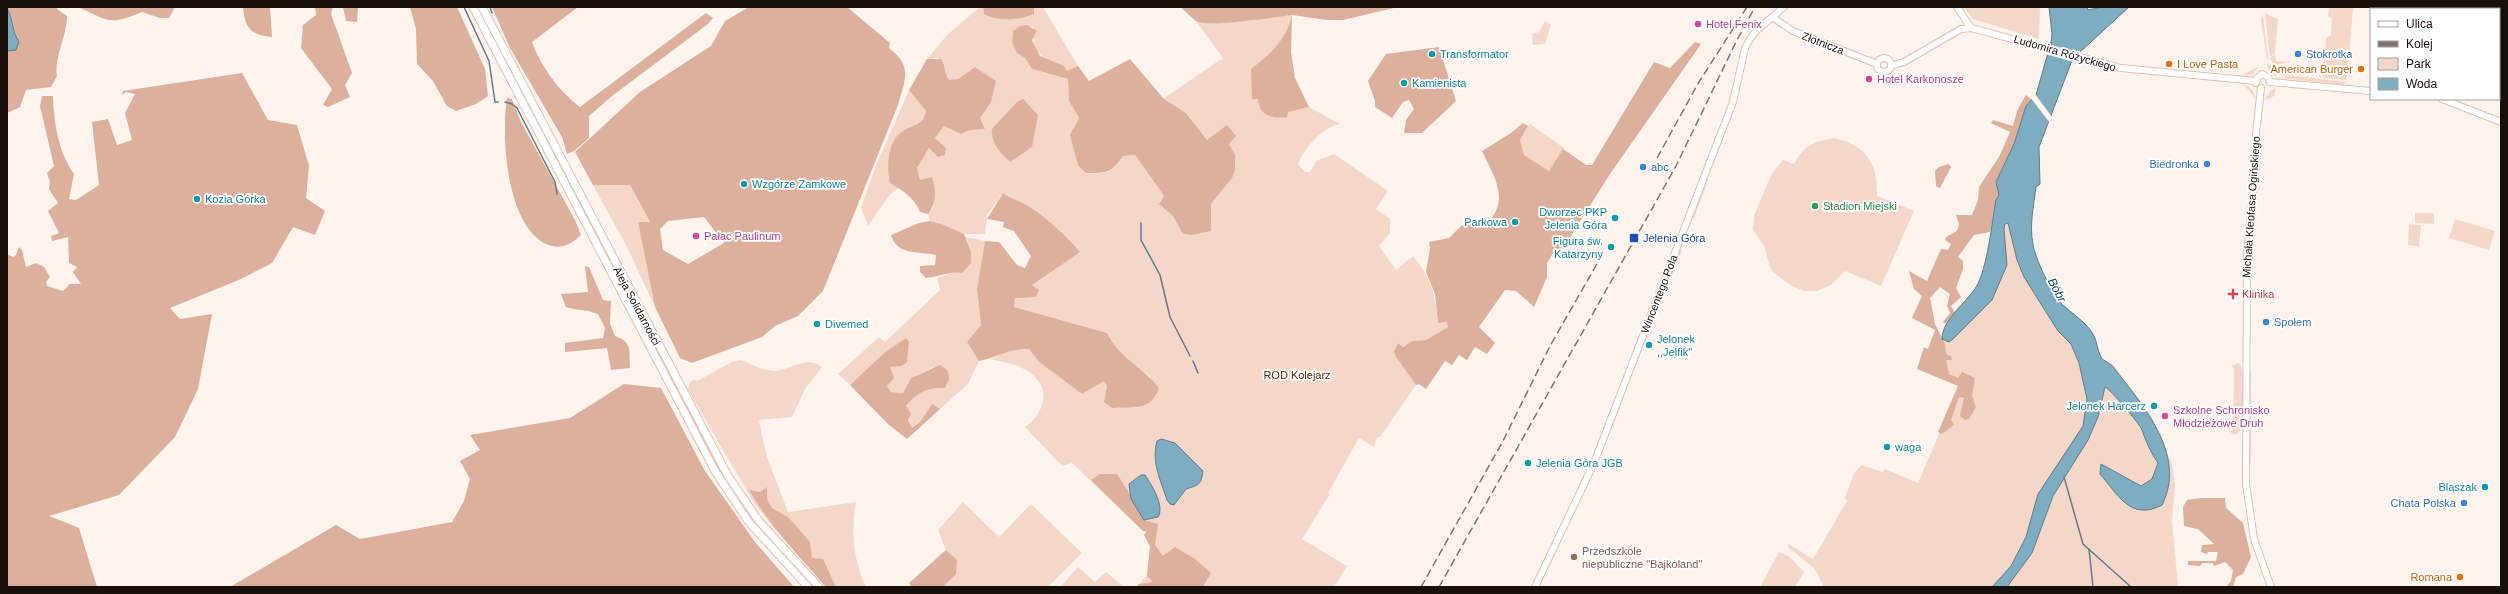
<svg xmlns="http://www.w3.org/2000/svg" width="2508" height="594" viewBox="0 0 2508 594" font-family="Helvetica,sans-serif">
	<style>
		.green { fill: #f5d7ca }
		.forest { fill: #dcb09d; fill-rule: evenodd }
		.water { fill: #7eacc0; stroke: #5f7d89 }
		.pier { fill: #fff3ed }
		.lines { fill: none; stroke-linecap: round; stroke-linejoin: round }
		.stream { stroke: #5f7d89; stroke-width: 1.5 }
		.tertiary-casing { stroke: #ddc0b3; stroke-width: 8 }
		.secondary-casing { stroke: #ddc0b3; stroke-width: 9 }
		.tertiary { stroke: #fff; stroke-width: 6 }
		.secondary { stroke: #fff; stroke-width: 7 }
		.rail { stroke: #7f746f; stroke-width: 1.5; stroke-dasharray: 8 4; stroke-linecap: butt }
		.hotel-dot { fill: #d1479c; stroke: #fff; stroke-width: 1.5 }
		.culture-dot { fill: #0f9aa8; stroke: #fff; stroke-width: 1.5 }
		.shop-dot { fill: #3f7fe0; stroke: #fff; stroke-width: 1.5 }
		.food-dot { fill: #e8710a; stroke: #fff; stroke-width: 1.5 }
		.leisure-dot { fill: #2e9e5b; stroke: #fff; stroke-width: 1.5 }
		.transit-dot { fill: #1a4fb4; stroke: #fff; stroke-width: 1.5 }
		.health-dot { fill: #e0444e; stroke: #fff; stroke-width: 1.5 }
		.education-dot { fill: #8d6e63; stroke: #fff; stroke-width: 1.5 }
		.labels { text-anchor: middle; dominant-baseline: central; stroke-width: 3.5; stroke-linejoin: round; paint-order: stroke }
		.hotel-label { font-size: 11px; fill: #b23c85; stroke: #fff; text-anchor: start }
		.street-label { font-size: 11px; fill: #180e0a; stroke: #fff }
		.culture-label { font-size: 11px; fill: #0d838f; stroke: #fff; text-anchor: start }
		.shop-label { font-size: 11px; fill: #366cbe; stroke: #fff; text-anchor: start }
		.food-label { font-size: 11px; fill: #c56008; stroke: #fff; text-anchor: end }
		.leisure-label { font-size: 11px; fill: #27864d; stroke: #fff; text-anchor: start }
		.transit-label { font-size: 11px; fill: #164399; stroke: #fff; text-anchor: start }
		.health-label { font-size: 11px; fill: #be3a42; stroke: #fff; text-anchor: start }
		.park-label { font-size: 11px; fill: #5d280b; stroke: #fff }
		.education-label { font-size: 11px; fill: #785e54; stroke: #fff; text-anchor: start }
		.water-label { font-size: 12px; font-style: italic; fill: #0d4d63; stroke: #fff }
	</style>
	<rect width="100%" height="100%" fill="#fff3ed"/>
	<g class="green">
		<polygon points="476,7 479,7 669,373 628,298"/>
		<path d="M980,7h3l1,7 59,-7 35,59 -11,5c-21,-13 -37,-14 -33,-44l-14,-1 -8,16 5,11 8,5 7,11 36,10 1,22 10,17 -6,10 13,45c20,1 25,1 37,-17l12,-1 29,41 -5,7 14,13 10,18 9,1 19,-4v-27l21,-26 3,-24 -6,-10 -22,-4 -21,-27 -22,-15 59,-40 -27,-37 44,1 52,-7c-5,19 -14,34 -31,46l-3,38 10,17 13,2 7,-6 21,-5 31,17c-18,3 -35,24 -42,40l7,8h5l6,-11 18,-7 54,37 -12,18 14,10v14l-11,13 17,24 17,-14c19,23 22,38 25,67l10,-1v5l-22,13 -14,1 -9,6 -4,-4 -4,9 1,5 20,28 -36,52h-3l-3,10 -15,-9 -31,55 2,1 -28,45 45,27 -13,21h-197l10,-12 3,-29 -6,-11 3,-4h-4l-71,-68 -10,3 -37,-39c24,-17 26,-46 -3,-59 -9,-5 -21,-6 -31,-9l19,-9 19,-1 10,13 43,32 22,-14 3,5 5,23 17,-2 22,-29c-19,-12 -34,-24 -44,-44l-93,-26 1,-9 40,-31 25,-15c-8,-12 -38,-39 -52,-46 -8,-5 -17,-7 -25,-13l-16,22 -2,19h-21l-22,-10 -12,-3 -2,-7 6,-8 -14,-26 -3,-12 12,-21 17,1 -11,-10 9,-12 17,8 9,-4 15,-1 -5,-11 16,-37 -21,-14 -17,12 -9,1 -4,-6 -1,-11 -7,-5 -10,1 20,-24z"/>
		<polygon points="1964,7 2040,7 2039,39 1973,19"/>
		<polygon points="2329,7 2353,8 2347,80 2323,78 2326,38 2331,35 2332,18 2328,17"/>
		<polygon points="2265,13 2278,19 2275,53 2270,57"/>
		<polygon points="2263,14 2268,59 2267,60 2261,19"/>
		<polygon points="1545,21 1551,25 1545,44 1533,45 1532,34 1539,32"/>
		<polygon points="2275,54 2276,61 2290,62 2274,65 2270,58"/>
		<polygon points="2266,63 2278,70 2276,77 2269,71"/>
		<polygon points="2259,66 2253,74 2244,76 2245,74"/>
		<polygon points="2285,75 2346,82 2342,85 2282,78"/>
		<polygon points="2243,84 2252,89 2257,100"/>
		<polygon points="2276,87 2274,96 2265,100 2269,92"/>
		<polygon points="909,90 926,111 923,120 899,134 890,183 899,188 891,193 868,226 861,208 876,166"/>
		<polygon points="1530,124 1564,148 1549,171 1524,155 1520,140"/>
		<path d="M1834,138c32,7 44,25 43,58l37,15 -33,75 -36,-15 -14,14 -14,6h-13l-12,-5 -18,-13 -4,-6 -6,-21 -11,-16 1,-14 18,-43 11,-13 11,4c12,-20 17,-21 40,-26z"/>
		<polygon points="1707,181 1708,181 1693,221 1692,219"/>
		<polygon points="593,185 630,185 650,223 638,222 655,307 626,245"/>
		<polygon points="2415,213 2434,213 2434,224 2415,223"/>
		<polygon points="2455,219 2495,231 2489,250 2449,238"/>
		<polygon points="2005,223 2009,224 2017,260 2024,277 2058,331 2071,344 2079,363 2087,399 2083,426 2038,494 2026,537 2011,566 1992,587 1824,587 1815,569 1788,547 1789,544 1813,559 1847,501 1845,498 1854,473 1862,465 1882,472 1885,469 1918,483 1961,383 1946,374 1942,339 1953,339 1959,333 2007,265 2004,229"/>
		<polygon points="2409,224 2421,225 2419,246 2408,245"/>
		<path d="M965,237l20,4 -8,48 4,36 -14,17 12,19 -11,23 -28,25 -8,-4 -11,16 -10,7 -5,-21c13,-17 17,-19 39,-19l-12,-21 -22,11 -8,15 -12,-1 -4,-6 2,-19 13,-1 5,-4 2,-20 -26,12 -33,31 -12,-11 41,-37 6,5 55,-52 -3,-12 16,-6 15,-30z"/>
		<polygon points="1680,250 1682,250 1647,339 1646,338"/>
		<path d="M741,360c10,4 22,11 33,11 18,-1 32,-16 48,-4l-17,22 -13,28 -33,3 7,34 22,58 68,-10c-5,31 -3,57 10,85h-39l-49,-54 -24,-30 -66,-113 1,-6 4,-4 4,1 35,-19z"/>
		<polygon points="2111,362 2151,415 2172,464 2175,485 2172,521 2178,587 2007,587 2032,553 2053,496 2098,417"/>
		<path d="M2238,363c10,6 3,51 3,65l-3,5 -4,2 -5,-4 4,-1 1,-62 -3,-2z"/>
		<polygon points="2249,372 2251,372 2251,465 2248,464"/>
		<polygon points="684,400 720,468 744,506 815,587 811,587 742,508 718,469 681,402"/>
		<polygon points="963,502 999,537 1031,504 1082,553 1048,587 944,587 957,561 946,550 938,530"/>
		<polygon points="1779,552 1790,557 1804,572 1795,587 1760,587"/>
		<polygon points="1078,567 1095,582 1106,572 1124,587 1060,587"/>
	</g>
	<g class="forest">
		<path d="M7,7h50v2l10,7c0,20 -13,41 -10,60l-6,11 -25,3 -6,17 -13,6v-62l5,-1 5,-11z"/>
		<path d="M78,7h97l-6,11h-9l-18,-6c-33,14 -33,9 -64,-5z"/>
		<path d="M243,7h27l2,30c-22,-2 -27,-9 -29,-30z"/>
		<polygon points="315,7 333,7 331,14 352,73 345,85 350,97 328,107 323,105 332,89 301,48 303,25 316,15"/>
		<polygon points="343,7 358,7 357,22 346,21"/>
		<polygon points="410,7 457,7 485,69 488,96 476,104 456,111 447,106 433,81 417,64 416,29"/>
		<path d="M492,7h86l-46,35c9,25 28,50 48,65l126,-94 7,5 -5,6 -96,72 -23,20v22l-15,13 -7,3 -5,-17 -52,-89z"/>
		<path d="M749,7h98l43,36 -1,5c24,18 16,32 9,57l-75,186 -25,25 -23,10 -13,11 -70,26 -12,-5 -25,-51 -17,-85h12l-20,-37h-37l-18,-33 65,-60 71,-46 14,-25zM704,217l20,26 -36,21 -25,-14 -3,-21 8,-8z"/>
		<path d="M983,7h56l-5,1v6c-16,6 -34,8 -50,0z"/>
		<path d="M1181,7h217l-55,13h-17l-34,-5 -1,37 4,26 14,29 -21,5 -1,5c-15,2 -28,-1 -29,-18h-6l-1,-30c20,-15 35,-29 41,-54 -16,2 -84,13 -96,6 -1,-1 -14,-12 -15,-14z"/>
		<path d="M1027,25l10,6 -5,9 8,16 24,10 3,5 11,-5 11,15 41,-22 33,39 23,15 21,27 20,-15 9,11 -7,8 6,10v16l-3,8 -21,26v27l-19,4 -9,-1 -10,-18 -14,-12 5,-8 -29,-41 -12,1c-12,18 -17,17 -37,17l-8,-8 -8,-30 9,-17 -10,-17 -1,-22 -36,-10 -7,-11 -8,-5 -5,-11 1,-11 7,-5z"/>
		<path d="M1695,42l6,2 -91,130 -48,76h-7l-8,13v14l-13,30 -18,-16 -11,-1 -26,37 16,16 -8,11 -12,-7 -8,13 -8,-5 -7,10 -7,-4 -19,28 -7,-5 -3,1 -20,-28 -2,-5 4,-9 5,4 9,-6 14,-1 22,-13 -1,-5 -9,1 -3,-29 -9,-22 4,-24 -1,-6 20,-4 12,-12 6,-2 22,-3c21,-23 4,-46 -7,-70l29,-18 12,-10 5,3 -8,14 4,15 25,16 14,-22 23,16h6l62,-103 16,6z"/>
		<polygon points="1439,47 1456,101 1422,133 1404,133 1406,120 1414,109 1409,100 1403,102 1392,118 1375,107 1375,101 1368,81 1386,54"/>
		<path d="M927,59h14c5,7 3,14 8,21l9,-1 17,-12 21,14 -5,21 -11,16 5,11 -15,1 -9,4 -17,-8 -9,12 11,10 -1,7 -7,2 -9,-9 -12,20 3,12 12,-3c4,14 5,26 -4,37l-8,-2c-6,-15 -17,-21 -30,-29 -3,-14 -3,-38 9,-49 6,-6 17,-8 24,-14l3,-9 -17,-21z"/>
		<path d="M242,73l26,47 29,5 12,41 -3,32 19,13 -10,24 -22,-8 -21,36 -31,16 -71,29 10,11 32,-5 -14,75 -23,48 -56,58 -70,21 30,12 18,59h-90v-333l6,3 3,-2 3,-8 3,3 4,17 10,-4 8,4 6,10 -4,5 1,4 16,5 7,-7h11l-8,-12 4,-5 -8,-4 -1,-26 -16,4 -1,-5 8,-3 -11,-22 10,-8 -9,-14 1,-7 -3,-9 7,-7 -14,-60 2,-10h11c1,28 5,54 21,78l-5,25 7,1 23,-15 -7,-63 16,-3 9,26 15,-5 -7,-27 10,-19 -9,-2 -4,3 1,-4z"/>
		<polygon points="2026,95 2034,102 2026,106 2014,144 1996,182 1999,195 1990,232 1974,235 1958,257 1963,261 1963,269 1956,288 1961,297 1951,306 1956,315 1947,324 1943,322 1950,313 1947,306 1950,294 1940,287 1930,298 1935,324 1945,344 1946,354 1951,356 1952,360 1946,360 1949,374 1958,378 1962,372 1975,378 1972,396 1976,407 1969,419 1965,420 1960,416 1964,398 1959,397 1951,420 1954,425 1942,434 1938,432 1958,386 1917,369 1924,347 1928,349 1935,330 1912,318 1922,296 1914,289 1909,271 1927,281 1941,249 1948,250 1951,244 1945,240 1946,237 1957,231 1959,224 1956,215 1972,215 1978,200 1979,187 1999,157 2010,132 1991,123 1993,120 2013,126 2017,111"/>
		<path d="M507,98l5,1 9,23 54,98 6,15c-8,8 -20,15 -32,10 -43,-16 -48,-109 -42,-147z"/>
		<path d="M1023,99l15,16 -6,32 -22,15c-10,-10 -19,-18 -18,-33l25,-27z"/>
		<polygon points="1949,164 1951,167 1940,188 1936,186 1935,171 1939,167"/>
		<path d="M1003,193c8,6 17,8 25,13 15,8 42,33 52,46l-48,33 7,5 -3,7 -21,1 -1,9 93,26c14,27 35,33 52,55 -9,24 -24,18 -47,20l-8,-6 3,-16 -3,-5 -22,13 -43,-32 -10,-13c-19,-1 -32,9 -50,12l-12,-19 14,-17 -4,-36 8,-48 14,1 18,23 8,3 6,-12 -17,-25 -11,-4 1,-5 -17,-3z"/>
		<path d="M930,221l12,3 22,10 7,18v11l-9,10c-13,-2 -23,4 -36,5l-6,-6v-6l15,-1 1,-10c-17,-4 -39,1 -45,-20l28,-12z"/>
		<path d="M585,266l4,1 14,33 8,1 -1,22 5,13c18,6 14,16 15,32l-19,2 -4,-22 -42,4v-9l38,-5 2,-10 -7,-14c-12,-5 -20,-3 -32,-7l-5,-13 27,-2z"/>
		<path d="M906,338l3,4 -2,20 -5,4 -12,1 4,11 -7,8 4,6 12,1 8,-15 29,-13 8,6 1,8 -4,9c-19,-1 -27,4 -39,18l5,8 -3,6 4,8 9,-7 11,-17 8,5 -33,30 -18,-14 -39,-40 33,-31z"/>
		<polygon points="624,384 661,388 705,471 755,542 794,587 230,587 336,525 360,539 452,522 464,501 470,479 460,461 480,450 470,435 570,418"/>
		<path d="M1100,474h17c10,15 19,30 27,46l14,4 -3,21 8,11 12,-9 20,12 16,14 -7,12 1,2h-68l2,-3 14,-2 -6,-6 3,-30 -6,-11 3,-4h-4l-52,-51z"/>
		<path d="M767,487v12l5,9 17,10 21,24 2,16 11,1 13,28h-10c-27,-31 -56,-61 -77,-97l11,2z"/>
		<polygon points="2201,498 2225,498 2226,508 2243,523 2251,557 2243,574 2236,577 2233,587 2226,587 2231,581 2233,570 2225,562 2214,566 2213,563 2202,563 2200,566 2188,565 2188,561 2216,561 2218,552 2208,552 2207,554 2201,552 2202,545 2214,544 2198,529 2184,526 2183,507 2187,500"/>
		<polygon points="946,550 957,560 956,574 943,587 911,587 909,583"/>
	</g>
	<g class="water">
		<path d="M2049,7h38l1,3 14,-3h27l-50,46 -8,10 -32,84 1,37 -4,3c-2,18 -7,38 -3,57 2,15 19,49 29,60 9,9 24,18 31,30 4,6 4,16 8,23 2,4 10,6 13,11 30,39 73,87 48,137 -32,17 -45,-12 -62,-31l1,-10 40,22 11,-7 6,-16c-7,-10 -12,-21 -16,-33 -1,-5 -33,-42 -37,-43l-7,30 -10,23 -35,56 -21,57 -25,34h-15l19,-21 15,-29 12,-43 45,-68 4,-27 -8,-36 -8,-19 -13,-13 -34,-54 -7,-17 -9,-37 -3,1 -1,5 3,36 -15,35 -39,39 -4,3 -7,-3c0,-19 24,-36 34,-52 11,-17 16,-65 20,-87l3,-5 -3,-13 18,-38 12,-38 10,-11 15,-53 1,-8z"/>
		<path d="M7,8c6,11 5,24 12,34l-3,8 -9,1z"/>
		<path d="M1161,439l14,4 28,28c-2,15 -5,14 -17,18l-12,16 -4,-1 -3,-4c-6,-19 -16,-38 -10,-59z"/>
		<path d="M1141,475h4c7,10 20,32 13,42l-14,3 -13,-21 -2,-15z"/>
	</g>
	<g class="pier">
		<polygon points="2048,44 2081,53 2074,62 2045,54"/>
		<polygon points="2035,94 2052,117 2050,123 2030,97"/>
	</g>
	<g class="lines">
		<g class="stream">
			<polyline points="464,7 489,61 495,102 498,102"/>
			<polyline points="490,7 492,13"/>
			<polyline points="505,102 512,104 517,108 555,182 557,194"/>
			<polyline points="1141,223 1141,240 1160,275 1170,317 1190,356"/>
			<polyline points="1193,361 1198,373"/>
			<polyline points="2064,477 2083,544 2131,587"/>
			<polyline points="2089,549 2093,587"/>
		</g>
		<g class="tertiary-casing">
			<g id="tertiary">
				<polyline points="1957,7 1971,28"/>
				<polyline points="1772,17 1793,31 1877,64"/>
				<circle cx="1884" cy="65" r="7"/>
				<polyline points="1891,66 1904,62 1961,29 1971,28 2121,68 2256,81"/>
				<polyline points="2270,82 2371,91"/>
				<polyline points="2256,83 2257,78 2262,74 2268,77 2270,82"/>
				<polyline points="2261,88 2256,134 2258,146 2247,252 2246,484 2254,539 2271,587"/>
				<polyline points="2442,99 2501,122"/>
				<polyline points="1535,587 1594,463 1733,102 1745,48 1750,39 1756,31 1784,7"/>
			</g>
		</g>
		<g class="secondary-casing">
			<g id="secondary">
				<polyline points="473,7 715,471 748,521 808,587"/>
				<polyline points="482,7 728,476 759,521 819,587"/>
			</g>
		</g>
		<use href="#tertiary" class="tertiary"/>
		<use href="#secondary" class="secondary"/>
		<g class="rail">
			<polyline points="1657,158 1699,82 1747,7"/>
			<polyline points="1421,587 1503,441 1550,346 1598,262"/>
			<polyline points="1439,587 1676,166 1736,42 1755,7"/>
		</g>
	</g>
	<g class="hotel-dot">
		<circle cx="1698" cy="24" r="4"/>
		<circle cx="1869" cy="79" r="4"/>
		<circle cx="696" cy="236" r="4"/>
		<circle cx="2165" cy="416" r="4"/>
	</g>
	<g class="culture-dot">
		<circle cx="1432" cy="54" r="4"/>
		<circle cx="1404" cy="83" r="4"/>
		<circle cx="744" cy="184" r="4"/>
		<circle cx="197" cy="199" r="4"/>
		<circle cx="1615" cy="218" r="4"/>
		<circle cx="1515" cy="222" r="4"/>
		<circle cx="1611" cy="247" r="4"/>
		<circle cx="817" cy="324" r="4"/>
		<circle cx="1649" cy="345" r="4"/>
		<circle cx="2154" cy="406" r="4"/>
		<circle cx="1887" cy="447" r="4"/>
		<circle cx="1528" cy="463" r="4"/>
		<circle cx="2485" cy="487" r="4"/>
	</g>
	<g class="shop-dot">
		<circle cx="2298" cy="54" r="4"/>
		<circle cx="2207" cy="164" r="4"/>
		<circle cx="1643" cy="167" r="4"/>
		<circle cx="2266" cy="322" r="4"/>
		<circle cx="2464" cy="503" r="4"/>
	</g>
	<g class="food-dot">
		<circle cx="2169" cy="64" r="4"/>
		<circle cx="2361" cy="69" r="4"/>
		<circle cx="2460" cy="577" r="4"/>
	</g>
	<circle class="leisure-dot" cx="1815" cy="206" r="4"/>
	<rect class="transit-dot" x="1629" y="233" width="10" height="10" rx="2"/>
	<path class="health-dot" d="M2231 288h4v4h4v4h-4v4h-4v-4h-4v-4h4z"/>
	<circle class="education-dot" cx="1574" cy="557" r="4"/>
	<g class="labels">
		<g class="hotel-label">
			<text x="1706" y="24">Hotel Fenix</text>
			<text x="1877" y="79">Hotel Karkonosze</text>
			<text x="704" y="236">Pałac Paulinum</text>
			<text x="2173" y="410">Szkolne Schronisko<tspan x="2173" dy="13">Młodzieżowe Druh</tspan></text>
		</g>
		<g class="street-label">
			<text transform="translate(1823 43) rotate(21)">Złotnicza</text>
			<text transform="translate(2065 53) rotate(16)">Ludomira Różyckiego</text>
			<text transform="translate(2251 207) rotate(-86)">Michała Kleofasa Ogińskiego</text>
			<text transform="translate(1659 294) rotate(-69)">Wincentego Pola</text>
			<text transform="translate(637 306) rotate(62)">Aleja Solidarności</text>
		</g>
		<g class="culture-label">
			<text x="1440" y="54">Transformator</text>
			<text x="1412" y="83">Kamienista</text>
			<text x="752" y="184">Wzgórze Zamkowe</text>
			<text x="205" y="199">Kozia Górka</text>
			<text x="1607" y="212" text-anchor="end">Dworzec PKP<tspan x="1607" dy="13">Jelenia Góra</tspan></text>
			<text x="1507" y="222" text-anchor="end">Parkowa</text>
			<text x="1603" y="241" text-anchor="end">Figura św.<tspan x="1603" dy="13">Katarzyny</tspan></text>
			<text x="825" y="324">Divemed</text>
			<text x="1657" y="339">Jelonek<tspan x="1657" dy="13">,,Jelfik"</tspan></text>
			<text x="2146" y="406" text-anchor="end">Jelonek Harcerz</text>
			<text x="1895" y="447">waga</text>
			<text x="1536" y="463">Jelenia Góra JGB</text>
			<text x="2477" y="487" text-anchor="end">Blaszak</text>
		</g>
		<g class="shop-label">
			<text x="2306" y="54">Stokrotka</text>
			<text x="2199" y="164" text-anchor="end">Biedronka</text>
			<text x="1651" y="167">abc</text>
			<text x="2274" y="322">Społem</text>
			<text x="2456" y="503" text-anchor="end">Chata Polska</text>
		</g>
		<g class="food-label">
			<text x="2177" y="64" text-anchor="start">I Love Pasta</text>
			<text x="2353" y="69">American Burger</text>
			<text x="2452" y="577">Romana</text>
		</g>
		<g class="leisure-label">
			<text x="1823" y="206">Stadion Miejski</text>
		</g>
		<g class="transit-label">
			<text x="1643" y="238">Jelenia Góra</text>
		</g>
		<g class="health-label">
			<text x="2242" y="294">Klinika</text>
		</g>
		<g class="park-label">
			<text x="1297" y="375">ROD Kolejarz</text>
		</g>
		<g class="education-label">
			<text x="1582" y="551">Przedszkole<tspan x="1582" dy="13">niepubliczne "Bajkoland"</tspan></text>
		</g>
		<g class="water-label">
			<text transform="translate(2057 290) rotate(62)">Bóbr</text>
		</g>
	</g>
	<rect width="2508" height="594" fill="none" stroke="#180e0a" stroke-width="16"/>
	<rect x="2370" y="8" width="130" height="92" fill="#ffffff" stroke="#a39f9d"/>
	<rect x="2378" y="21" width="20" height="6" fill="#ffffff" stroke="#a39f9d"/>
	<text x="2406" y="28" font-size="12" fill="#180e0a">Ulica</text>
	<rect x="2378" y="41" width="20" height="6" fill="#7f746f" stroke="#a39f9d"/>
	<text x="2406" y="48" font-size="12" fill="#180e0a">Kolej</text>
	<rect x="2378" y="58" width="20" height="12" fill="#f5d7ca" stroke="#a39f9d"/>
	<text x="2406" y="68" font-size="12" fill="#180e0a">Park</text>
	<rect x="2378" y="78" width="20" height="12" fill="#7eacc0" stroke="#a39f9d"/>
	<text x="2406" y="88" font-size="12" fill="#180e0a">Woda</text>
</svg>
